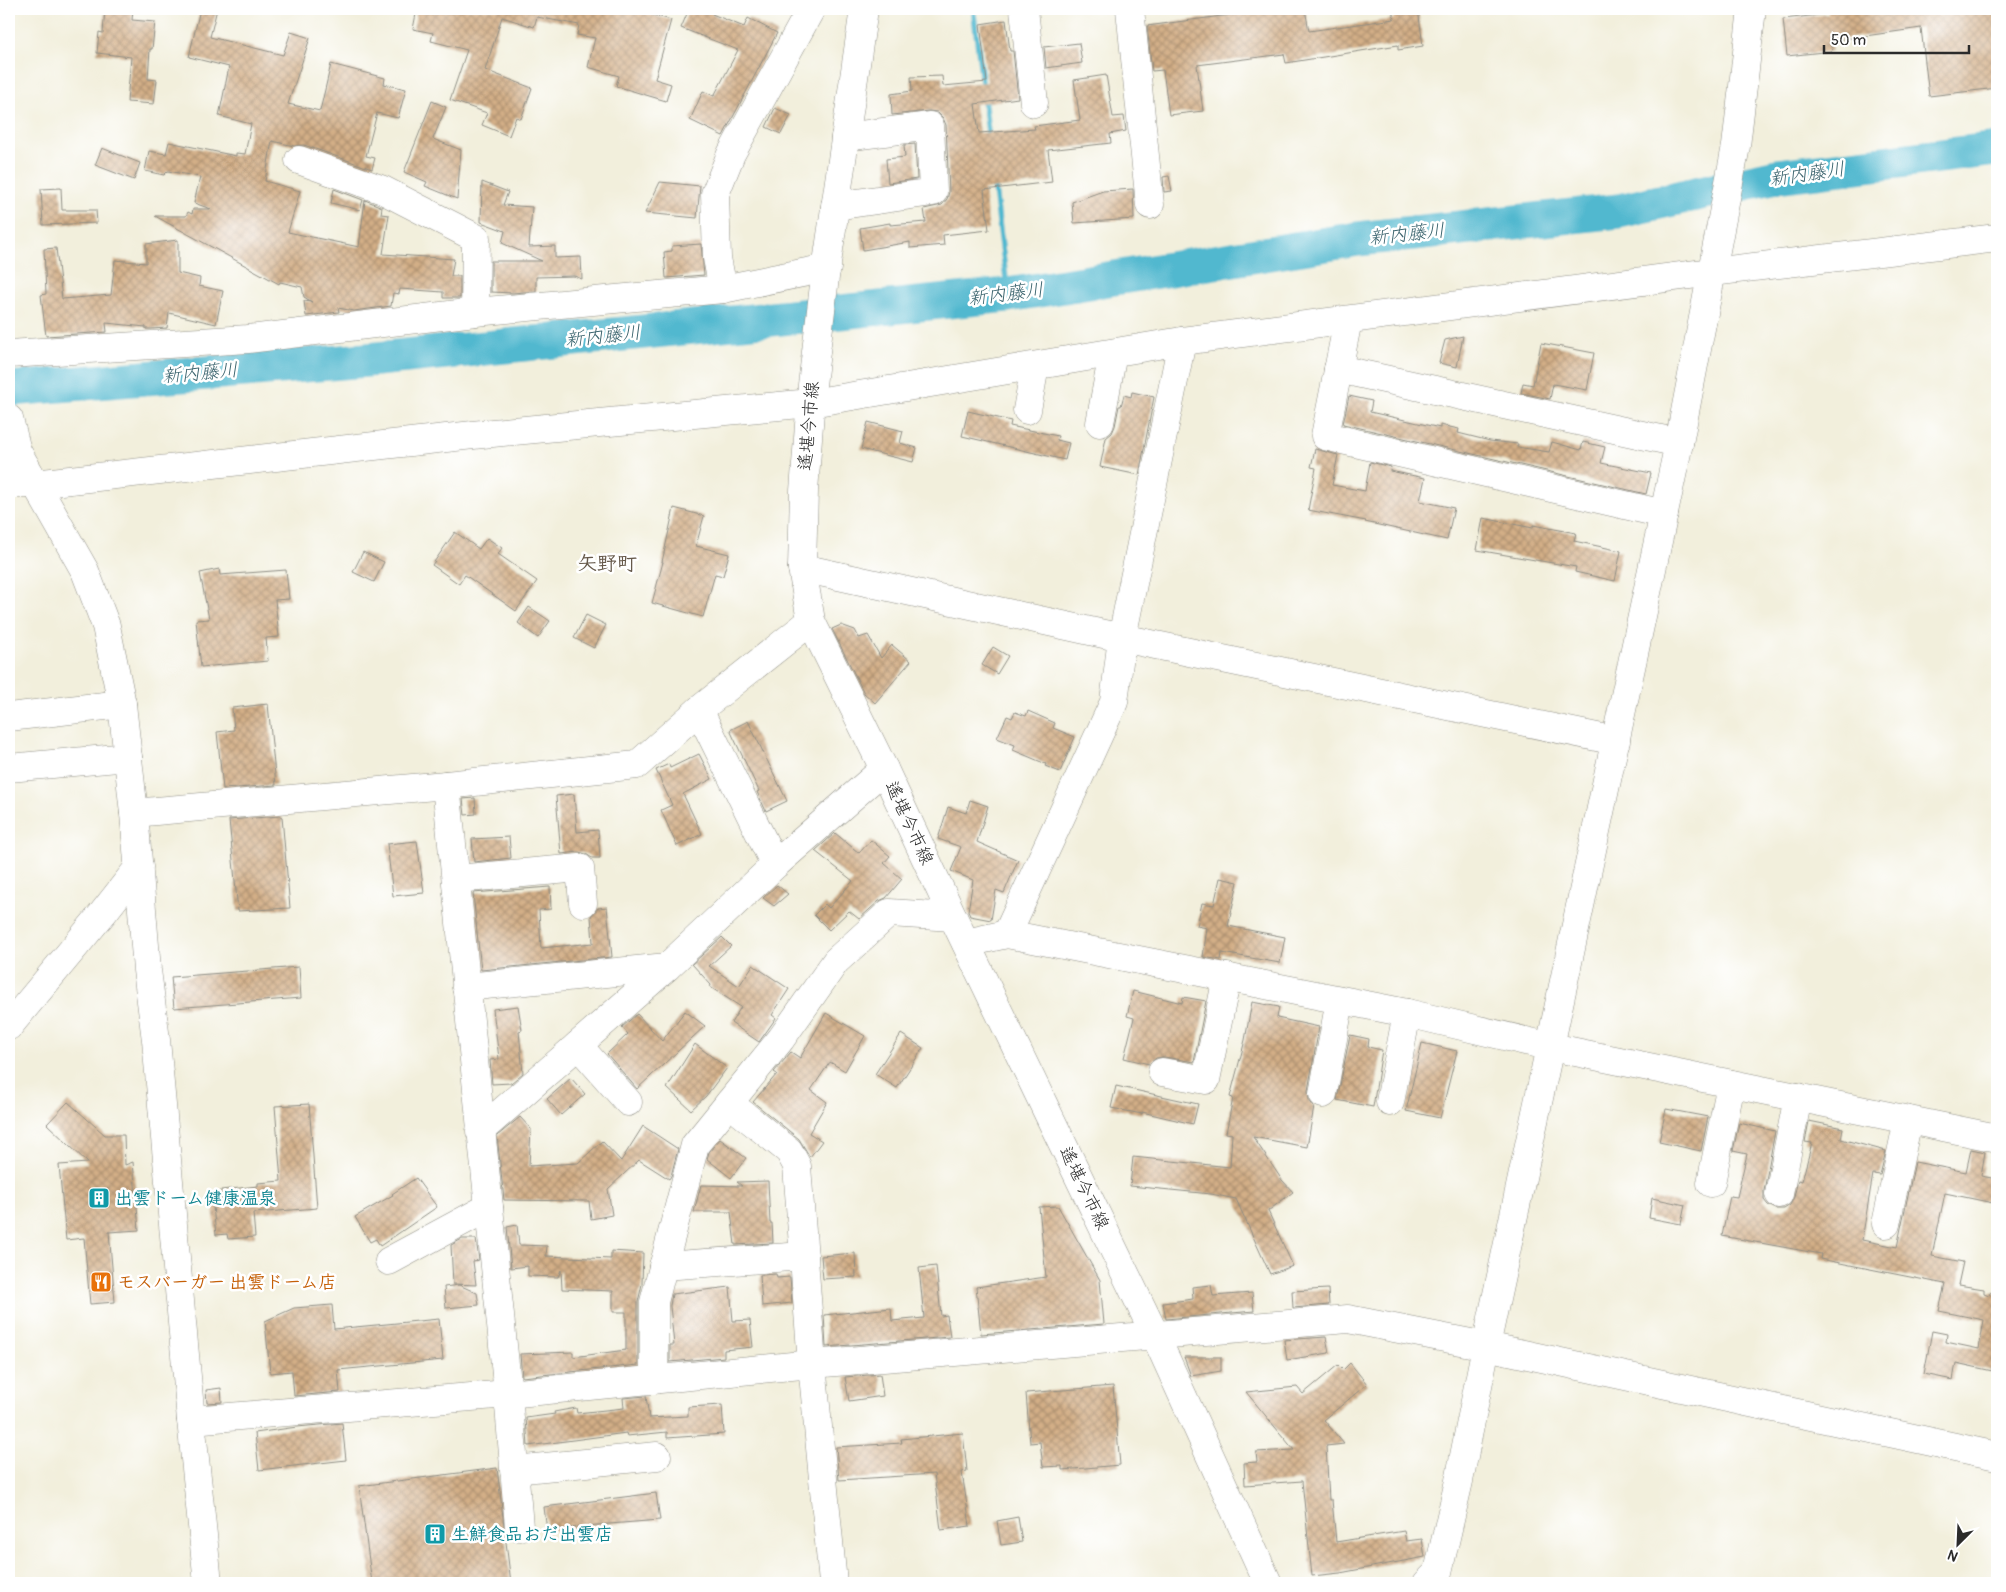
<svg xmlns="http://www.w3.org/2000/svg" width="2006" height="1592" viewBox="0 0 2006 1592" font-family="Pangolin,'Klee One',sans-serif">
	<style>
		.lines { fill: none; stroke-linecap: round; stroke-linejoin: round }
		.stream { stroke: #51b8cf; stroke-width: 5.5 }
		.river { stroke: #51b8cf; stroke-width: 35 }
		.building { fill: url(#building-cross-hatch) }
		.minor-casing { stroke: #8e8d84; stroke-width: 29 }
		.major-casing { stroke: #8e8d84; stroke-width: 29 }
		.minor { stroke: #fff; stroke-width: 28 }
		.major { stroke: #fff; stroke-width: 28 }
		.labels { text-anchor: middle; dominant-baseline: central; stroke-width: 5; stroke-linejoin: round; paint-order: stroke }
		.street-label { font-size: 18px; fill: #2b2b2b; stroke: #fff }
		.culture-label { font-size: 18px; font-weight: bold; fill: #0d838f; stroke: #fff; text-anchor: start }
		.food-label { font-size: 18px; font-weight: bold; fill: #c56008; stroke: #fff; text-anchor: start }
		.water-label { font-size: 19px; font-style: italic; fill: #3a636d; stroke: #fff }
		.quarter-label { font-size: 20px; font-weight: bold; fill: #66594b; stroke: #fff }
	</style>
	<defs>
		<pattern id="building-cross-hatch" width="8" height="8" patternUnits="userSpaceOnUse" patternTransform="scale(1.25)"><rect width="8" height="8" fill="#d3af87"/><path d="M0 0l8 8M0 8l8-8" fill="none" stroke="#ab8f6f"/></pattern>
	</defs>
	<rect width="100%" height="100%" fill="#fff"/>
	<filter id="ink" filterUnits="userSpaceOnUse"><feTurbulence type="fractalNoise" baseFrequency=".02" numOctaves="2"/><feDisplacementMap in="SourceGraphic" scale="10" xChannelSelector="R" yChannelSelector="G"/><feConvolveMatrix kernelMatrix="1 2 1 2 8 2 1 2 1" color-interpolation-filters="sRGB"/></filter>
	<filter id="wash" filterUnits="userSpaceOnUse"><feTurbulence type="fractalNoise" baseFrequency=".0096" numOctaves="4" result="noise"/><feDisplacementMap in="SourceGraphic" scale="20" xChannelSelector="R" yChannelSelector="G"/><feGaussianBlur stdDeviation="1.12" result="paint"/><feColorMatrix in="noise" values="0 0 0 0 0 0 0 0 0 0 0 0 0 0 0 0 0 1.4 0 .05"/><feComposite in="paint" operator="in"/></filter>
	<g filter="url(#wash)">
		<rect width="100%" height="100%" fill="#f2efdc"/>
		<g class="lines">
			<g class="stream">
				<polyline points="974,15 989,140"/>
				<polyline points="994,181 1008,295"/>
			</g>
			<polyline class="river" points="9,389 367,360 1008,295 1358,239 1619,211 1777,176 1997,149"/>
		</g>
		<g id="blocks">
			<g class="building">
				<polygon points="105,9 133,9 132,20 155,22 152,49 150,49 148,79 157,80 154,104 127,102 131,57 97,53 99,32 103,33"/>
				<polygon points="200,9 217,9 210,37 283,55 291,32 310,38 288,104 320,111 331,64 385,78 384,84 406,89 398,118 377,113 366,156 375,158 372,169 304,145 294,146 272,141 265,181 300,191 288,232 359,247 365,200 382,207 381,214 389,215 383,254 454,259 451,276 460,276 460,298 443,298 443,292 400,289 399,294 393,293 391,306 354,311 338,308 339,312 306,316 304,301 312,302 304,297 302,287 280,282 279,284 155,216 186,216 188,212 192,214 193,209 211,209 194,203 200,177 168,171 164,175 145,171 149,151 166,154 169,142 236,156 236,153 245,154 251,124 219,116 229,67 189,57"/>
				<polygon points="417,9 632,9 671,20 655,79 671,84 666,101 616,86 619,76 588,67 595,38 577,35 579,25 537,17 534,27 502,17 485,70 532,88 521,119 516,117 509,136 482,125 487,113 450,100 467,50 431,41 433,33 413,29"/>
				<polygon points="689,9 703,9 712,12 712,14 744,27 748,18 777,33 723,136 690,120 703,91 714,96 738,50 681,28"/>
				<polygon points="1274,9 1305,9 1309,31 1394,19 1392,9 1418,9 1423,46 1398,50 1398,45 1286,63 1284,54 1197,65 1203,111 1169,115 1163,70 1152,71 1147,26"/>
				<polygon points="1828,9 1997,9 1997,88 1929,96 1921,28 1830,41 1832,51 1787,56 1783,19 1828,14"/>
				<polygon points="1006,20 1010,51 1013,51 1018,98 975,104 979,133 1035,129 1034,126 1080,120 1074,80 1106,75 1113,117 1124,116 1126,131 1110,134 1111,143 1048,150 1052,182 984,190 989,230 943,235 944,245 910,248 910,242 863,250 860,228 890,223 890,225 926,222 924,209 942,205 947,199 949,192 946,125 943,118 937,112 929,111 892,115 891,94 912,91 911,77 942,76 943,86 987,82 980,24"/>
				<polygon points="1079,43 1082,63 1046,68 1044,47"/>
				<polygon points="432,101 446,107 433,139 461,150 457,199 425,186 427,182 404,172"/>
				<polygon points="775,108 791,115 781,134 766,127"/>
				<polygon points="915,144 917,179 888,183 886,159 905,157 904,145"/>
				<polygon points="102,148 140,163 134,180 95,165"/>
				<polygon points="1169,176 1172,191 1164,192 1163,177"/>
				<polygon points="482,182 508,192 503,205 532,207 529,247 555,246 555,258 581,257 582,279 574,276 536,277 536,291 513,293 491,292 491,261 542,261 502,243 505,231 481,222"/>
				<polygon points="660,182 700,186 697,218 645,213"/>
				<polygon points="61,188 62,210 96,210 97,223 43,225 41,189"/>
				<polygon points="334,189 363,200 360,210 331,203"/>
				<polygon points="1133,189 1134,219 1074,223 1072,202 1103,191"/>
				<polygon points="178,240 178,273 200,278 199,286 223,291 216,324 169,313 167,328 151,329 146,329 146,327 106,323 107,332 46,336 41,295 46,294 44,249 56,248 62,299 111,295 115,260 146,263 146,244"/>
				<polygon points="701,244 704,275 666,278 664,252 672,251 672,246"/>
				<polygon points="1463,336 1457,367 1439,363 1445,340"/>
				<polygon points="1541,343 1594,353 1587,390 1553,384 1550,399 1521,393 1523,383 1533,385"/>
				<polygon points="1132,392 1154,397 1139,475 1100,467 1106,438 1112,433 1115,426 1119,406 1121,406 1124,395 1131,397"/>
				<polygon points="1349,396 1372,401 1370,412 1440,428 1440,425 1459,429 1458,433 1490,441 1518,444 1517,447 1549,452 1552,442 1581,450 1583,442 1605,447 1601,463 1651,473 1646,494 1343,424"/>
				<polygon points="968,411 1011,421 1010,426 1058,436 1057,440 1069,443 1065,460 962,436"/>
				<polygon points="868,422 903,431 900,443 917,448 913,462 861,449"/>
				<polygon points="1315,449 1338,455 1332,485 1365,491 1370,462 1391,467 1390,471 1425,478 1420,501 1454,508 1447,540 1365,522 1366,521 1308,510 1316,468 1311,467"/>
				<polygon points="674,508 704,516 696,546 729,554 723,576 715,574 703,617 652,603 663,562 662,562"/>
				<polygon points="1483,518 1533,528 1533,525 1576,533 1574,541 1621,551 1615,581 1575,572 1576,567 1477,550"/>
				<polygon points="455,532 479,549 487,538 502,548 498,554 537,581 516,611 465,575 459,584 432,565"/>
				<polygon points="363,552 384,562 374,582 353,572"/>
				<polygon points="219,569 220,575 286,570 289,599 275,600 279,637 266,638 268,661 201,667 196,620 209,619 200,573"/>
				<polygon points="529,607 550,621 538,638 518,623"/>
				<polygon points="586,615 606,625 594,648 574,638"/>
				<polygon points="841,625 855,630 859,638 868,635 881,658 892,645 911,661 875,703 864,693 832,629"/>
				<polygon points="993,647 1008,656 997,674 982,665"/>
				<polygon points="268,704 276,785 223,789 217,732 234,730 232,708"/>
				<polygon points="1028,711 1055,723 1053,728 1075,737 1060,772 1045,766 1046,764 1013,750 1015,745 997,738 1007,716 1012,718 1015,712 1026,716"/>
				<polygon points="748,721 787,801 766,811 757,792 759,791 730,730"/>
				<polygon points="699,754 712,779 683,794 702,834 677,846 661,810 672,805 656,770 669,764 670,768"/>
				<polygon points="574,794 577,832 598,830 600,858 592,858 586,854 579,852 561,854 556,796"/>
				<polygon points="475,798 476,814 465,815 463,799"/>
				<polygon points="970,800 988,806 977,842 1018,860 1004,893 996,890 991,920 970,916 968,911 973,880 951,871 961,847 938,839 948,807 966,813"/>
				<polygon points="280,816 282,817 290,908 238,911 229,820"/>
				<polygon points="835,833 859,853 871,840 890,856 884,863 902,879 886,898 879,901 859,919 849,911 829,930 814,915 825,904 829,908 853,881 815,851"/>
				<polygon points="509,837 511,858 474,862 472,839"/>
				<polygon points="417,841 424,893 393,896 387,844"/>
				<polygon points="1220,878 1238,882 1228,926 1285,937 1280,963 1222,953 1221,960 1203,957 1207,928 1197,926 1202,903 1214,905"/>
				<polygon points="777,885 788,894 774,906 763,898"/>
				<polygon points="550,887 551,909 539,910 541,948 593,943 591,916 598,908 607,907 612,957 481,970 473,893"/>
				<polygon points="722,937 731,946 709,966 739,986 753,965 789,989 772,1015 776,1018 759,1042 731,1023 741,1007 710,987 711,985 692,964"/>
				<polygon points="299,967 301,998 174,1008 171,977"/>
				<polygon points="1133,991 1182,1003 1183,997 1206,1001 1194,1062 1164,1057 1156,1058 1149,1064 1124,1058 1134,1018 1127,1016"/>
				<polygon points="1252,1002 1279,1007 1277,1018 1319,1027 1308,1091 1309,1100 1314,1107 1307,1147 1253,1137 1282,1180 1293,1192 1268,1211 1293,1266 1270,1274 1236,1199 1211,1194 1130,1186 1133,1157 1230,1167 1232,1134 1226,1133 1233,1098 1230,1097 1245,1040"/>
				<polygon points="518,1006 522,1030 519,1031 523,1073 511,1083 492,1084 490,1060 499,1059 493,1009"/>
				<polygon points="685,1011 705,1026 637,1089 607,1054 628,1034 622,1027 637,1014 662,1041"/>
				<polygon points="826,1013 865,1036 845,1071 830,1062 811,1090 827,1102 809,1133 822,1141 810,1157 799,1139 753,1102 777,1074 774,1072 791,1052 800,1058"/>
				<polygon points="901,1034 923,1048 897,1088 875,1074"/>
				<polygon points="1350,1035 1369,1039 1368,1047 1382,1050 1373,1107 1337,1100"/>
				<polygon points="1422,1043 1457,1051 1440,1118 1406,1111"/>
				<polygon points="695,1044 727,1068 706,1096 691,1110 667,1088"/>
				<polygon points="571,1078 585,1094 561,1115 547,1099"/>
				<polygon points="1116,1086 1198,1104 1193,1124 1142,1112 1142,1114 1111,1108"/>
				<polygon points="68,1102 105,1135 124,1135 125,1165 133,1162 139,1230 109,1232 115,1302 90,1304 84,1238 66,1240 59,1165 88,1163 47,1124"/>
				<polygon points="309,1104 317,1208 253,1213 255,1237 228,1239 227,1234 216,1235 213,1206 222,1205 221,1190 258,1186 258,1183 281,1181 275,1106"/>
				<polygon points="1666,1109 1708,1117 1701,1151 1659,1142"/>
				<polygon points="520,1117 531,1129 529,1166 578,1163 602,1141 621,1161 643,1126 678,1149 671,1176 669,1179 639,1160 608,1189 612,1215 591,1219 589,1201 504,1200 497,1136"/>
				<polygon points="1809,1121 1843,1128 1841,1139 1886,1151 1880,1175 1873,1174 1862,1240 1897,1247 1915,1162 1966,1172 1971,1149 1985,1152 1981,1176 1997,1179 1993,1203 1945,1193 1932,1256 1963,1262 1958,1285 1984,1289 1984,1293 1989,1295 1990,1292 1997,1293 1997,1372 1956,1363 1953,1380 1924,1374 1932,1331 1947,1334 1946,1342 1979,1349 1984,1320 1939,1311 1945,1284 1820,1259 1821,1254 1722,1236 1730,1196 1737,1197 1747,1154 1733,1151 1739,1123 1775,1131 1764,1191 1764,1200 1768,1205 1776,1209 1784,1209 1790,1205 1794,1197 1798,1180 1802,1181 1812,1143 1805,1142"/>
				<polygon points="720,1139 746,1158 731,1178 707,1159 709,1152"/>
				<polygon points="416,1178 437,1207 380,1246 376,1239 370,1242 355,1217 393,1195 392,1194"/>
				<polygon points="768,1181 770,1223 772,1223 773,1243 735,1245 731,1212 694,1212 701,1185 742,1186 737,1182"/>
				<polygon points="1652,1198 1685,1205 1681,1224 1649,1218"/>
				<polygon points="1058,1206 1100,1280 1104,1324 981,1334 976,1287 1046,1277 1039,1207"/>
				<polygon points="517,1225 519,1245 547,1246 546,1256 611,1259 611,1251 643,1253 642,1284 638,1302 638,1365 522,1377 520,1354 573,1352 573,1357 626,1350 626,1312 613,1312 613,1291 562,1289 561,1270 558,1277 528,1276 528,1266 511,1268 507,1227"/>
				<polygon points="462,1239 476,1239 479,1260 473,1261 476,1285 453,1284 451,1245"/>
				<polygon points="855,1253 856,1277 823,1279 821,1256"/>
				<polygon points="936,1266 941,1316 947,1315 950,1337 826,1347 824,1315 891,1308 892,1321 924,1318 919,1268"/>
				<polygon points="776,1274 777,1278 790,1277 792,1303 762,1306 760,1275"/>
				<polygon points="459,1285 477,1293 479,1305 446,1308 444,1287"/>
				<polygon points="1211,1285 1213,1296 1252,1293 1254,1311 1166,1319 1163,1303 1193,1299 1192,1287"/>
				<polygon points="730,1287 733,1321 750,1320 753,1347 724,1350 724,1357 670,1362 670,1345 674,1345 670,1306 672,1294"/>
				<polygon points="1328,1289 1329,1305 1293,1308 1292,1291"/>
				<polygon points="332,1305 334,1329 439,1319 443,1360 338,1370 340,1392 294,1396 292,1371 270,1373 265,1321 294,1308"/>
				<polygon points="1326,1337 1329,1353 1287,1360 1284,1340"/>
				<polygon points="1184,1357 1221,1357 1221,1371 1191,1376"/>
				<polygon points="1350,1363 1367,1384 1324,1420 1344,1444 1326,1446 1329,1500 1332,1500 1336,1542 1404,1531 1406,1541 1422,1539 1425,1557 1340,1573 1312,1576 1302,1481 1245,1485 1244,1463 1257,1462 1256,1452 1294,1450 1246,1392 1297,1387 1303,1394 1338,1365 1343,1370"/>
				<polygon points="880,1374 883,1396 849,1401 845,1377"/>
				<polygon points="1113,1386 1120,1465 1062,1470 1062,1466 1043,1467 1040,1442 1030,1443 1026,1393"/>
				<polygon points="221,1388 222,1402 207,1403 206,1390"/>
				<polygon points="646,1396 649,1418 688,1416 688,1407 722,1405 724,1434 667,1438 667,1432 627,1436 626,1433 528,1446 526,1418 555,1414 554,1412 576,1408 577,1413 624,1408 623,1398"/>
				<polygon points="342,1423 346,1460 259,1470 255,1433 297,1427"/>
				<polygon points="963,1433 967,1471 962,1472 970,1526 941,1530 934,1474 839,1480 836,1447 902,1443 901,1439"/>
				<polygon points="497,1468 511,1583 372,1583 359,1486"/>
				<polygon points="656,1493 660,1520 597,1525 547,1531 544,1507"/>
				<polygon points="1018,1517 1022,1542 1001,1545 997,1521"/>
			</g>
		</g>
	</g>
	<g filter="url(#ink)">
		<use href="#blocks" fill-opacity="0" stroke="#8e8d84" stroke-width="1"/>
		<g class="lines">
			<g class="minor-casing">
				<g id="minor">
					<polyline points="1024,9 1034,103"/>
					<polyline points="1130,9 1150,205"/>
					<polyline points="299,160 383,190 476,238 475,312"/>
					<polyline points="835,206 933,192 930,126 845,137"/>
					<polyline points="723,289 717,258 715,194 731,154 811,9"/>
					<polyline points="1348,320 1325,436 1664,514"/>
					<polyline points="9,354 248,339 475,312 723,289 827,268"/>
					<polyline points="1338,369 1679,443"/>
					<polyline points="1027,410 1035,366"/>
					<polyline points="9,419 17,451 85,571 106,626 122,704 134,813 147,970 156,1040 191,1420 208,1583"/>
					<polyline points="1100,423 1113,353"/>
					<polyline points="9,484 34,484 482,434 811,403 1182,341 1712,272 1997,238"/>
					<polyline points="802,568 1122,638 1616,741"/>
					<polyline points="699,710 775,865"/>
					<polyline points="9,717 122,704"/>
					<polyline points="9,768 128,757"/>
					<polyline points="446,785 508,1394 519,1527"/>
					<polyline points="134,813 446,785 637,765 699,710 811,621"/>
					<polyline points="456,879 580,868 583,903"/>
					<polyline points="1007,934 1114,702 1122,638 1182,341"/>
					<polyline points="966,943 1007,934 1407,1013 1551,1047 1997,1138"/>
					<polyline points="466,987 667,967"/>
					<polyline points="9,1026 103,913 139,867"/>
					<polyline points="578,1045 628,1102"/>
					<polyline points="1162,1072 1206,1080 1227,977"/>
					<polyline points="1323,1094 1340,1000"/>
					<polyline points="1390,1102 1407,1013"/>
					<polyline points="729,1103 789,1151 797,1166 812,1364 833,1583"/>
					<polyline points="480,1131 667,967 775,865 884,769"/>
					<polyline points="1711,1183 1731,1084"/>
					<polyline points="1779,1194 1798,1097"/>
					<polyline points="1886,1224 1908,1120"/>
					<polyline points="389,1261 489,1207"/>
					<polyline points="663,1266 804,1256"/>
					<polyline points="654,1380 654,1302 695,1145 781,1039 836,961 889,913 953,917"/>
					<polyline points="191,1420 508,1394 812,1364 1348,1319 1486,1346 1997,1456"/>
					<polyline points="514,1470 657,1456"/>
					<polyline points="1427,1583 1438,1572 1459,1481 1486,1346 1679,443 1736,146 1752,9"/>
				</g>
			</g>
			<g class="major-casing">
				<polyline id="major" points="864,9 825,277 812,385 804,491 802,568 811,621 884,769 953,917 1155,1335 1268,1583"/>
			</g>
			<use href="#minor" class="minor"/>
			<use href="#major" class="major"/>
		</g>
	</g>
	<defs>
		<g id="building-square" transform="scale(1.125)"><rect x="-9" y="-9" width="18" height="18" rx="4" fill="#0f9aa8" stroke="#fff"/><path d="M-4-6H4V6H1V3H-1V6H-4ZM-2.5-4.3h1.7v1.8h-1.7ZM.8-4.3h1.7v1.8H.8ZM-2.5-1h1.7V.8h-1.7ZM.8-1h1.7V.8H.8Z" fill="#fff"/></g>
		<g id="restaurant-square" transform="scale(1.125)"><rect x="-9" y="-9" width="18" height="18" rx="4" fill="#e8710a" stroke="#fff"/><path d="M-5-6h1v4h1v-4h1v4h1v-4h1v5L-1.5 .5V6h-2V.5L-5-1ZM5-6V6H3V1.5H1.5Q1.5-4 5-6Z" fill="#fff"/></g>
	</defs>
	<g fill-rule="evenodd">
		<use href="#building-square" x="99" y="1198"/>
		<use href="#restaurant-square" x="101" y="1282"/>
		<use href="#building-square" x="435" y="1534"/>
	</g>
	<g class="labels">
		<g class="street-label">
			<text transform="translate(809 426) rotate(-85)">遙堪今市線</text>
			<text transform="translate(909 823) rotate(65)">遙堪今市線</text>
			<text transform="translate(1084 1188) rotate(64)">遙堪今市線</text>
		</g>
		<g class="culture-label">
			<text x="115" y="1198">出雲ドーム健康温泉</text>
			<text x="451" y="1534">生鮮食品おだ出雲店</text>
		</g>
		<g class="food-label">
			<text x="117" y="1282">モスバーガー 出雲ドーム店</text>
		</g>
		<g class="water-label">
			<text transform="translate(1807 174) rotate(-8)">新内藤川</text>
			<text transform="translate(1407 234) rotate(-6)">新内藤川</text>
			<text transform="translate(1006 294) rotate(-7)">新内藤川</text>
			<text transform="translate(603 336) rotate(-6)">新内藤川</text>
			<text transform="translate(200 373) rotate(-5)">新内藤川</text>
		</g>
		<g class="quarter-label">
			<text x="607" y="563">矢野町</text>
		</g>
	</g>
	<rect width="2006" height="1592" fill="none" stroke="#fff" stroke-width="30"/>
	<g transform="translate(1958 1544) rotate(204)" stroke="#ffffff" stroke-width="4" paint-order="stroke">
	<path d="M0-4L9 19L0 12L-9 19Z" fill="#2b2b2b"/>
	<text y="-8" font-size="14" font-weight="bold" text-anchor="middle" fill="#2b2b2b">N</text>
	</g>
	<path d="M1824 45v8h145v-8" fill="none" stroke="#2b2b2b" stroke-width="2.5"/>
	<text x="1831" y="45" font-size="15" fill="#2b2b2b" stroke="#ffffff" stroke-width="4" paint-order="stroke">50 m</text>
</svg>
